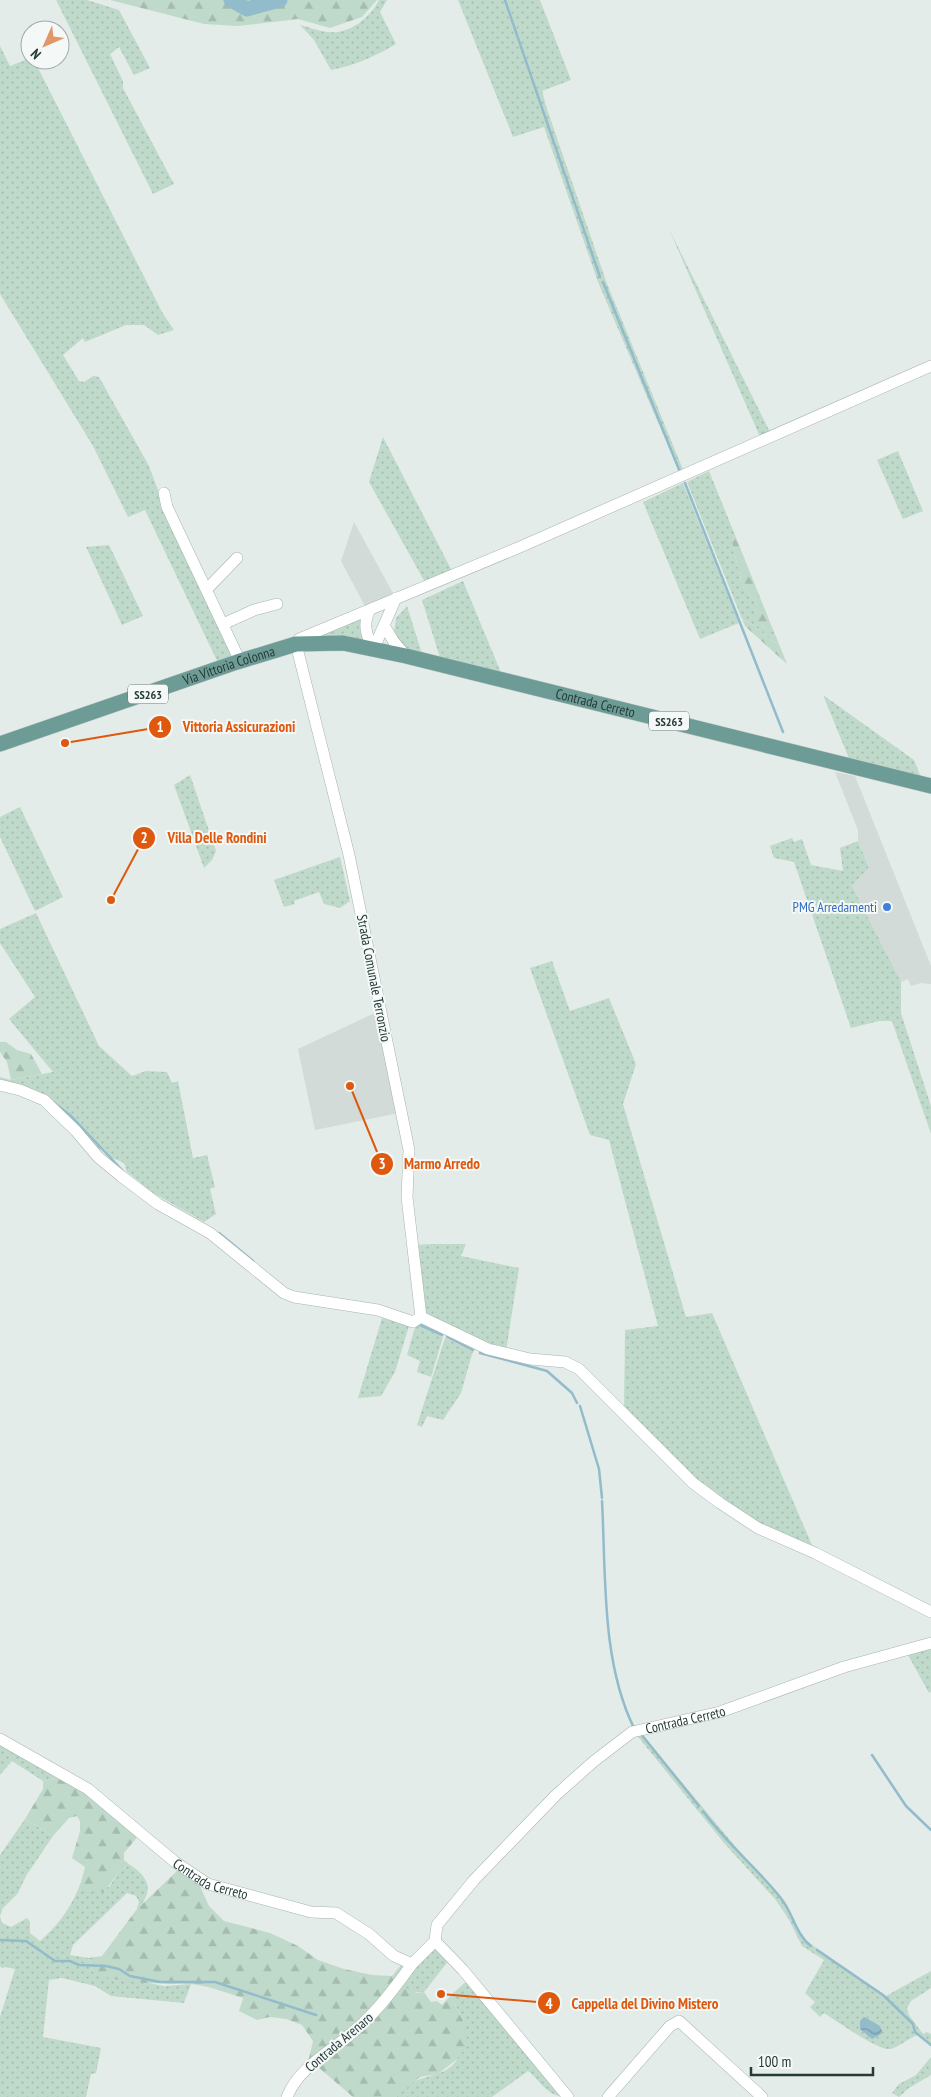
<svg xmlns="http://www.w3.org/2000/svg" width="931" height="2097" viewBox="0 0 931 2097" font-family="'PT Sans Narrow',sans-serif">
	<style>
		.built { fill: #d2dbd8 }
		.green { fill: url(#green-dots) }
		.forest { fill: url(#forest-firs) }
		.water { fill: url(#water-waves) }
		.lines { fill: none; stroke-linecap: round; stroke-linejoin: round }
		.stream { stroke: #92bbcb; stroke-width: 2.5 }
		.river { stroke: #92bbcb; stroke-width: 15 }
		.minor-casing { stroke: #a7b3b0; stroke-width: 12 }
		.major-casing { stroke: #c2c8c7; stroke-width: 16 }
		.minor { stroke: #fff; stroke-width: 11 }
		.major { stroke: #6d9c96; stroke-width: 15 }
		.shop-dot { fill: #3f7fe0; stroke: #f4f8f7; stroke-width: 2 }
		.labels { text-anchor: middle; dominant-baseline: central; stroke-width: 4; stroke-linejoin: round; paint-order: stroke }
		.shield { fill: #f4f8f7; stroke: #637471; stroke-width: 1 }
		.shield-label { font-size: 12px; font-weight: bold; fill: #253b38 }
		.street-label { font-size: 14px; fill: #253b38; stroke: #f4f8f7 }
		.shop-label { font-size: 14px; fill: #366cbe; stroke: #f4f8f7; text-anchor: end }
		.leader { fill: none; stroke: #de580e; stroke-width: 2 }
		.callout-dot { fill: #de580e; stroke: #f4f8f7; stroke-width: 2 }
		.mark-label { font-size: 15px; text-anchor: middle; font-weight: bold; fill: #fff }
		.callout-label { font-size: 15px; text-anchor: middle; font-weight: bold; fill: #de580e; stroke: #f4f8f7; stroke-width: 4; stroke-linejoin: round; paint-order: stroke }
	</style>
	<defs>
		<pattern id="green-dots" width="8" height="8" patternUnits="userSpaceOnUse" patternTransform="scale(1.25)"><rect width="8" height="8" fill="#bfdaca"/><path d="M2 2h.1M6 6h.1" fill="none" stroke="#a4bcae" stroke-width="1.8" stroke-linecap="round"/></pattern>
		<pattern id="forest-firs" width="22" height="20" patternUnits="userSpaceOnUse" patternTransform="scale(1.25)"><rect width="22" height="20" fill="#bfdaca"/><path d="M5 1l3.5 6h-7zM16 11l3.5 6h-7z" fill="#a4bcae"/></pattern>
		<pattern id="water-waves" width="16" height="10" patternUnits="userSpaceOnUse" patternTransform="scale(1.25)"><rect width="16" height="10" fill="#92bbcb"/><path d="M0 5q4-4 8 0t8 0" fill="none" stroke="#7799a6"/></pattern>
	</defs>
	<rect width="100%" height="100%" fill="#e4ece9"/>
	<g class="built">
		<polygon points="354,522 394,595 366,608 341,561"/>
		<polygon points="835,772 855,776 931,966 931,984 921,983 911,986 908,979 901,982 852,886 869,866 858,841 858,830"/>
		<polygon points="379,1011 399,1113 315,1130 298,1049"/>
	</g>
	<g class="green">
		<polygon points="56,0 87,0 119,10 150,68 134,75 119,47 110,54 123,81 123,88 174,184 153,194"/>
		<path d="M379,0h8l-7,12 16,32c-22,13 -40,21 -65,26l-17,-30 -14,-15c9,2 18,6 27,7 22,3 43,-14 52,-32z"/>
		<polygon points="458,0 540,0 571,80 542,91 547,109 606,281 684,472 680,474 598,282 544,127 513,137"/>
		<polygon points="0,46 10,66 30,58 34,60 162,312 174,330 158,335 144,325 126,325 85,342 83,338 63,355 79,381 84,382 93,376 99,377 149,466 162,501 236,659 219,665 145,510 128,517 93,446 0,294"/>
		<polygon points="668,227 771,434 761,439"/>
		<polygon points="383,437 453,573 426,584 369,482"/>
		<polygon points="898,451 923,511 903,519 877,460"/>
		<path d="M709,471l26,64 -3,7 10,42 15,21c-1,15 2,22 17,27l5,12c-15,-6 -22,-20 -37,-25l-55,-137z"/>
		<polygon points="683,483 739,623 700,639 643,502"/>
		<polygon points="109,545 143,616 122,625 86,547"/>
		<polygon points="463,581 502,675 441,661 422,600"/>
		<polygon points="407,606 423,657 407,653 394,633 396,618"/>
		<polygon points="362,618 366,640 321,636"/>
		<polygon points="823,695 914,760 922,780 850,761"/>
		<polygon points="190,775 216,851 212,860 204,868 174,785"/>
		<polygon points="20,807 63,897 35,911 0,837 0,817"/>
		<polygon points="792,838 794,842 802,839 811,865 843,871 840,848 858,841 869,867 852,886 901,982 901,1013 931,1106 931,1134 892,1021 879,1021 851,1028 794,862 774,858 770,846"/>
		<polygon points="340,857 350,901 340,908 324,904 319,892 294,901 295,904 284,907 274,880"/>
		<path d="M36,913l63,133 33,30 14,-5 21,1 5,11 6,-2 15,77 14,-3 8,32 -5,2 6,25 -12,8 -51,-29 -27,-22c0,-11 -6,-9 -14,-13 -3,-2 -6,-7 -9,-10l-6,3 -38,-40 -59,-28v-6l11,3 42,-8 -44,-53 26,-22 -35,-54v-14z"/>
		<polygon points="552,961 570,1011 609,998 636,1064 623,1104 686,1317 712,1313 815,1552 722,1503 624,1412 625,1330 658,1326 609,1140 590,1135 530,968"/>
		<polygon points="431,1244 466,1244 461,1256 519,1268 506,1351 494,1348 426,1313 416,1245"/>
		<polygon points="382,1318 409,1326 395,1372 381,1396 358,1398"/>
		<polygon points="416,1324 443,1337 431,1377 417,1372 420,1361 407,1355"/>
		<polygon points="445,1338 473,1351 461,1393 443,1420 427,1416 422,1427 417,1425"/>
		<polygon points="931,1649 931,1692 929,1693 908,1655"/>
		<path d="M640,1732l105,126 40,44 17,33 6,7 78,54 45,-25v17l-20,13 -4,7 2,7 14,19 4,-2 4,2v12l-13,-11c-10,3 -20,13 -28,14 -12,2 -53,-28 -66,-36l-4,4 -10,-10 5,-5 -10,-9 19,-33 -22,-14 -14,-28 -13,-19 -51,-56 -89,-110z"/>
		<polygon points="0,1742 62,1777 43,1781 12,1761 0,1775"/>
		<path d="M25,1819l28,17 -27,40 -8,17 -15,15 -3,8 2,7 9,4 16,-9 3,4v11l10,8c18,-15 33,-36 41,-59l5,7 23,-2 10,-15 10,-8c20,13 26,27 8,45l2,-7 -3,-6 -9,-3 -54,52 -3,10 19,3 5,15 70,13 27,-2 -7,19 -73,-7 -16,-10 -33,-8 -13,2 -6,57 58,11 -5,25 -5,1 -5,23h-86v-80l15,-48 -9,-2 -4,1 -2,-2v-111z"/>
		<path d="M434,1949h6l10,10 -26,33c-8,1 -14,0 -20,-5l-1,-5 15,-19z"/>
		<path d="M468,1980l99,117c-20,0 -25,-15 -39,-26l-36,26h-96c13,-24 46,-16 60,-36 4,-7 6,-30 8,-40l-14,-25z"/>
		<polygon points="931,2057 931,2075 909,2088 899,2097 892,2093 899,2084 916,2075"/>
	</g>
	<g class="forest">
		<polygon points="110,0 377,0 362,17 330,28 298,19 238,26 204,24"/>
		<polygon points="735,535 774,632 767,630 756,620 757,605 742,584 732,542"/>
		<path d="M742,619c15,5 22,19 37,25l8,20 -42,-38z"/>
		<polygon points="0,1042 6,1042 17,1050 31,1054 42,1074 11,1080 7,1062 0,1052"/>
		<polygon points="62,1777 85,1791 139,1835 124,1853 124,1860 129,1864 119,1872 104,1892 85,1889 81,1882 85,1867 72,1858 80,1831 80,1821 77,1816 69,1818 53,1836 25,1819 43,1789 43,1781"/>
		<path d="M178,1870l20,12 11,24 15,15 46,12 28,13 20,14 26,9 28,6 20,1 9,-11 15,1 -13,16 1,5 13,6 7,-1 7,10 6,-1 5,4 8,-9 14,26 4,23 -12,15 -18,14 -18,3 -24,20h-43l-35,-30 -5,5 -10,-4 6,-10 4,-17 -11,-16 -16,-6 -16,-2 -13,3 -18,-9 4,-13c-17,-5 -36,-13 -53,-14 -32,-1 -65,1 -96,-11l-5,-15 13,-2 35,-47z"/>
	</g>
	<polygon class="water" points="864,2017 880,2026 882,2031 881,2034 872,2039 860,2029 860,2021"/>
	<g class="lines">
		<g class="stream">
			<polyline points="505,0 600,277"/>
			<polyline points="603,282 680,472"/>
			<polyline points="685,483 783,732"/>
			<polyline points="53,1102 71,1116 122,1170"/>
			<polyline points="219,1233 253,1261"/>
			<polyline points="418,1324 442,1335"/>
			<polyline points="447,1337 473,1350"/>
			<polyline points="480,1353 547,1371 572,1393 577,1403"/>
			<polyline points="580,1406 599,1469 602,1498"/>
			<path d="M602,1501c4,73 -1,160 32,227"/>
			<polyline points="641,1734 699,1806"/>
			<polyline points="872,1755 906,1806 931,1830"/>
			<path d="M703,1811c23,32 53,56 77,86 13,15 15,37 31,49"/>
			<polyline points="0,1940 26,1941 55,1961 70,1961 79,1965 106,1966 119,1969 130,1976 160,1982 215,1982 316,2015"/>
			<polyline points="817,1950 883,1995 913,2024 915,2032 931,2045"/>
		</g>
		<polyline class="river" points="231,0 247,9 280,0"/>
		<g class="minor-casing">
			<g id="minor">
				<polyline points="164,493 167,507 240,661"/>
				<polyline points="207,589 237,558"/>
				<path d="M369,611c-6,14 -3,25 5,37l22,-50"/>
				<polyline points="223,624 254,610 277,604"/>
				<polyline points="385,627 394,642 406,656"/>
				<polyline points="0,1085 20,1090 44,1100 76,1131 98,1157 121,1176 158,1204 210,1233 284,1293 294,1297 378,1310 413,1322 421,1317 488,1349 530,1359 565,1362 579,1369 693,1483 720,1503 758,1528 815,1553 931,1612"/>
				<polyline points="421,1317 407,1197 409,1150 349,855 296,644 299,639 520,547 931,366"/>
				<path id="s1" d="M0,1739l88,50 87,73 33,22 103,28 25,1 33,21 25,22 18,8 23,-23 28,29 105,127"/>
				<path id="s2" d="M435,1941l2,-16 37,-45 82,-85 37,-33 39,-30 88,-20 124,-45 87,-24"/>
				<path d="M287,2097c12,-30 42,-44 65,-64 24,-20 42,-44 60,-69"/>
				<polyline points="608,2097 670,2026 679,2021 762,2097"/>
			</g>
		</g>
		<g class="major-casing">
			<g id="major">
				<path id="s3" d="M0,744l237,-82 59,-18 47,-1 63,13 525,130"/>
			</g>
		</g>
		<use href="#minor" class="minor"/>
		<use href="#major" class="major"/>
	</g>
	<circle class="shop-dot" cx="887" cy="907" r="5"/>
	<g class="labels">
		<g class="shield">
			<rect x="128" y="684.5" width="40" height="19" rx="4"/>
			<rect x="649" y="711.5" width="40" height="19" rx="4"/>
		</g>
		<g class="shield-label">
			<text x="148" y="694">SS263</text>
			<text x="669" y="721">SS263</text>
		</g>
		<g class="street-label">
			<text stroke="none"><textPath href="#s3" startOffset="242">Via Vittoria Colonna</textPath></text>
			<text stroke="none"><textPath href="#s3" startOffset="619">Contrada Cerreto</textPath></text>
			<text transform="translate(374 978) rotate(79)">Strada Comunale Terronzio</text>
			<text stroke="none"><textPath href="#s2" startOffset="346">Contrada Cerreto</textPath></text>
			<text stroke="none"><textPath href="#s1" startOffset="255">Contrada Cerreto</textPath></text>
			<text transform="translate(339 2042) rotate(-40)">Contrada Arenaro</text>
		</g>
		<g class="shop-label">
			<text x="877" y="907">PMG Arredamenti</text>
		</g>
	</g>
	<path class="leader" d="M65 743L160 727M111 900L144 838M350 1086L382 1164M441 1994L549 2003"/>
	<g class="callout-dot">
		<circle cx="65" cy="743" r="5"/>
		<circle cx="111" cy="900" r="5"/>
		<circle cx="350" cy="1086" r="5"/>
		<circle cx="441" cy="1994" r="5"/>
		<circle cx="160" cy="727" r="12"/>
		<circle cx="144" cy="838" r="12"/>
		<circle cx="382" cy="1164" r="12"/>
		<circle cx="549" cy="2003" r="12"/>
	</g>
	<g class="mark-label">
		<text x="160" y="732">1</text>
		<text x="144" y="843">2</text>
		<text x="382" y="1169">3</text>
		<text x="549" y="2009">4</text>
	</g>
	<g class="callout-label">
		<text x="239" y="732">Vittoria Assicurazioni</text>
		<text x="217" y="843">Villa Delle Rondini</text>
		<text x="442" y="1169">Marmo Arredo</text>
		<text x="645" y="2009">Cappella del Divino Mistero</text>
	</g>
	<g transform="translate(45 45) rotate(225)"><circle r="24" fill="#f4f8f7" stroke="#a1acab"/>
	<path d="M0-4L9 19L0 12L-9 19Z" fill="#e3966a"/>
	<text y="-8" font-size="14" font-weight="bold" text-anchor="middle" fill="#253b38">N</text>
	</g>
	<path d="M751 2067v8h122v-8" fill="none" stroke="#253b38" stroke-width="2.5"/>
	<text x="758" y="2067" font-size="15" fill="#253b38" stroke="#f4f8f7" stroke-width="4" paint-order="stroke">100 m</text>
</svg>
